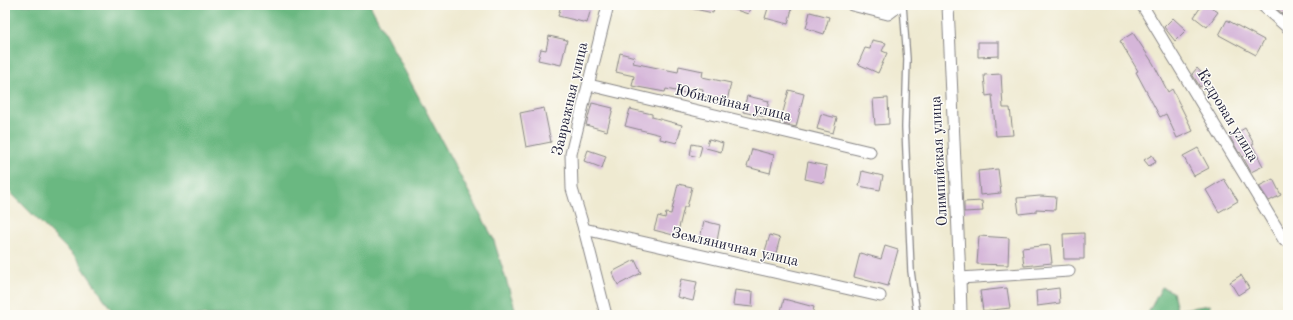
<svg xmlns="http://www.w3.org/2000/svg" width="1293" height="320" viewBox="0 0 1293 320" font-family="'Old Standard TT',serif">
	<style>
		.forest { fill: #6bb881; stroke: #466d5e }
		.building { fill: #d5b6d9 }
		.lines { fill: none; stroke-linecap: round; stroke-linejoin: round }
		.lane-casing { stroke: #888686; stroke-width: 8 }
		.street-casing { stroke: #888686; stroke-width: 13 }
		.lane { stroke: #fff; stroke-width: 5.5 }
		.street { stroke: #fff; stroke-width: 11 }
		.labels { text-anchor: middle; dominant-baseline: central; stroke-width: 3; stroke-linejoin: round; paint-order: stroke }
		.street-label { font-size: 15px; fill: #22223b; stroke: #fdfcf7 }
	</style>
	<rect width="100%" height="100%" fill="#fdfcf7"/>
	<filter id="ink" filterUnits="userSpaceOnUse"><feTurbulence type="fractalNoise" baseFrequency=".025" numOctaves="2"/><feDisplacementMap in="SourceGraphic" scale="8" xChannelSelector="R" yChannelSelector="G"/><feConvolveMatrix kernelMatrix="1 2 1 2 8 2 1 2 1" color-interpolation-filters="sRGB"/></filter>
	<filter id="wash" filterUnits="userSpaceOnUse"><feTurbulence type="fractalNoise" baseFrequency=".012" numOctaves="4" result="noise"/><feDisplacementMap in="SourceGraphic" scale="16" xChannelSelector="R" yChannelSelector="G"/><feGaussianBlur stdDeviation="0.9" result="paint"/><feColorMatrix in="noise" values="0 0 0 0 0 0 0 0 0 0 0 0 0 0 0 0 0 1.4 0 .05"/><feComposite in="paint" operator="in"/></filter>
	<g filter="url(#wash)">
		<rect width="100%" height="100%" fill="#efead1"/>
		<g class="forest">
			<polygon points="5,5 370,5 493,238 517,315 115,315 77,259 5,187"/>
			<polygon points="1162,287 1173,292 1177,310 1210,305 1212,315 1147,315"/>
		</g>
		<g id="blocks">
			<g class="building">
				<polygon points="561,5 592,5 587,23 558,16"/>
				<polygon points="690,5 714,5 713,13 690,8"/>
				<polygon points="725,5 751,5 748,14 724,6"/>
				<polygon points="769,5 793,5 788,24 765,18"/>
				<polygon points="1202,5 1208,5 1218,12 1207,27 1194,17"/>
				<polygon points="1279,5 1288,5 1288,16 1283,14 1277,9"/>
				<polygon points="810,12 829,17 824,34 806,28"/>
				<polygon points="1173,18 1186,30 1175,41 1164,27"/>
				<polygon points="1227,20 1264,40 1256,55 1219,35"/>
				<polygon points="1133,33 1153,63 1168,92 1172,89 1193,131 1177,138 1166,114 1160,117 1136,72 1138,71 1120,41"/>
				<polygon points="549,36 567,40 561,65 538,60 541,49 546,50"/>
				<polygon points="872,40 886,43 882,51 887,53 878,73 858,64 865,48 870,49"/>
				<polygon points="978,42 999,42 999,56 978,57"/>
				<polygon points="620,53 635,57 633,63 678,72 679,66 703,71 702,77 731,83 726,106 706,101 707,97 702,96 703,89 692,87 690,94 666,89 665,92 632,86 634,76 616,72"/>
				<polygon points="1197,68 1208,80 1200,87 1192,74"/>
				<polygon points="1001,74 1003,108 1010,108 1013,135 996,136 992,95 986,96 984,75"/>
				<polygon points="789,90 804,94 796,127 780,123"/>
				<polygon points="747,96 769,101 765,117 743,112"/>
				<polygon points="888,98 889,124 875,125 873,99"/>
				<polygon points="592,103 613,108 607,131 586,125"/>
				<polygon points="544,108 551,142 526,147 520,113"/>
				<polygon points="630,109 652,114 652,117 682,125 677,143 660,139 661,135 625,126"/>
				<polygon points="821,114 837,118 833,133 817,129"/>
				<polygon points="1245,128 1254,144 1252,145 1263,166 1251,172 1240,152 1239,153 1230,137"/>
				<polygon points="709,139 723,143 721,152 706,148"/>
				<polygon points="692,144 702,146 699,157 690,155"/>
				<polygon points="1198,148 1209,168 1194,176 1183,156"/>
				<polygon points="752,149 774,155 770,173 747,167"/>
				<polygon points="588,150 606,156 602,168 584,161"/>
				<polygon points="1152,155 1156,162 1149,166 1144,160"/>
				<polygon points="808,162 827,166 824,183 805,179"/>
				<polygon points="998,169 1001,193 980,195 978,171"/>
				<polygon points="862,171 883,176 880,190 859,186"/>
				<polygon points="1224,179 1238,201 1219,212 1206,190"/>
				<polygon points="1273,179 1281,195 1269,201 1259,186"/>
				<polygon points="678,184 692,187 687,207 684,207 677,236 654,230 658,216 665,218 666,213 671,214"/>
				<polygon points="1040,196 1056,197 1055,210 1036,209 1036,212 1019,214 1017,198"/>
				<polygon points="982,201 983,211 964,212 964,202"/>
				<polygon points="704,221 720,225 717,241 700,238"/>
				<polygon points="1084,233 1084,259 1064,259 1063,234"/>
				<polygon points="770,235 780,238 775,257 764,254"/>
				<polygon points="979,236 1009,238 1008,265 977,264"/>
				<polygon points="1050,245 1052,263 1024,266 1022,248"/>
				<polygon points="885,246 898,250 888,286 854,277 860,253 881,259"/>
				<polygon points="635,260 641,273 618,285 612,272"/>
				<polygon points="1241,275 1249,288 1238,295 1230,282"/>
				<polygon points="681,279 697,282 693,301 677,297"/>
				<polygon points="1007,288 1010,308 983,311 980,291"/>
				<polygon points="1059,288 1060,303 1037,306 1036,291"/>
				<polygon points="735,290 753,292 752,307 733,305"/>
				<polygon points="784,299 814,307 812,315 780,315"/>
			</g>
		</g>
	</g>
	<g filter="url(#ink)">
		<use href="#blocks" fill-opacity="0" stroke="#888686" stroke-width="1"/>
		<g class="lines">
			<g class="lane-casing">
				<polyline id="lane" points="903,5 907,59 905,127 911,271 917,315"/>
			</g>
			<g class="street-casing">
				<g id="street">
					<polyline points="852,5 888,14 900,5"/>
					<polyline points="948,5 960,278 961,315"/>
					<polyline points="1142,5 1284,240 1288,239"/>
					<polyline points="1262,5 1288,28"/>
					<polyline points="589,85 870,152"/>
					<polyline points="584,229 880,296"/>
					<polyline points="960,278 1069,271"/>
					<polyline points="606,315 584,229 572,189 571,154 608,5"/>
				</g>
			</g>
			<use href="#lane" class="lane"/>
			<use href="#street" class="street"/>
		</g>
	</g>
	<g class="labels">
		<g class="street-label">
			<text transform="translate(571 99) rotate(-77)">Завражная улица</text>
			<text transform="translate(733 104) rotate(13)">Юбилейная улица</text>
			<text transform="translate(1227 116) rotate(59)">Кедровая улица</text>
			<text transform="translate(940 161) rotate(-93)">Олимпийская улица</text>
			<text transform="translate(735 248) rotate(13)">Земляничная улица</text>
		</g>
	</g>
	<rect width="1293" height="320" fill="none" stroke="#fdfcf7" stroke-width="20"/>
</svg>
